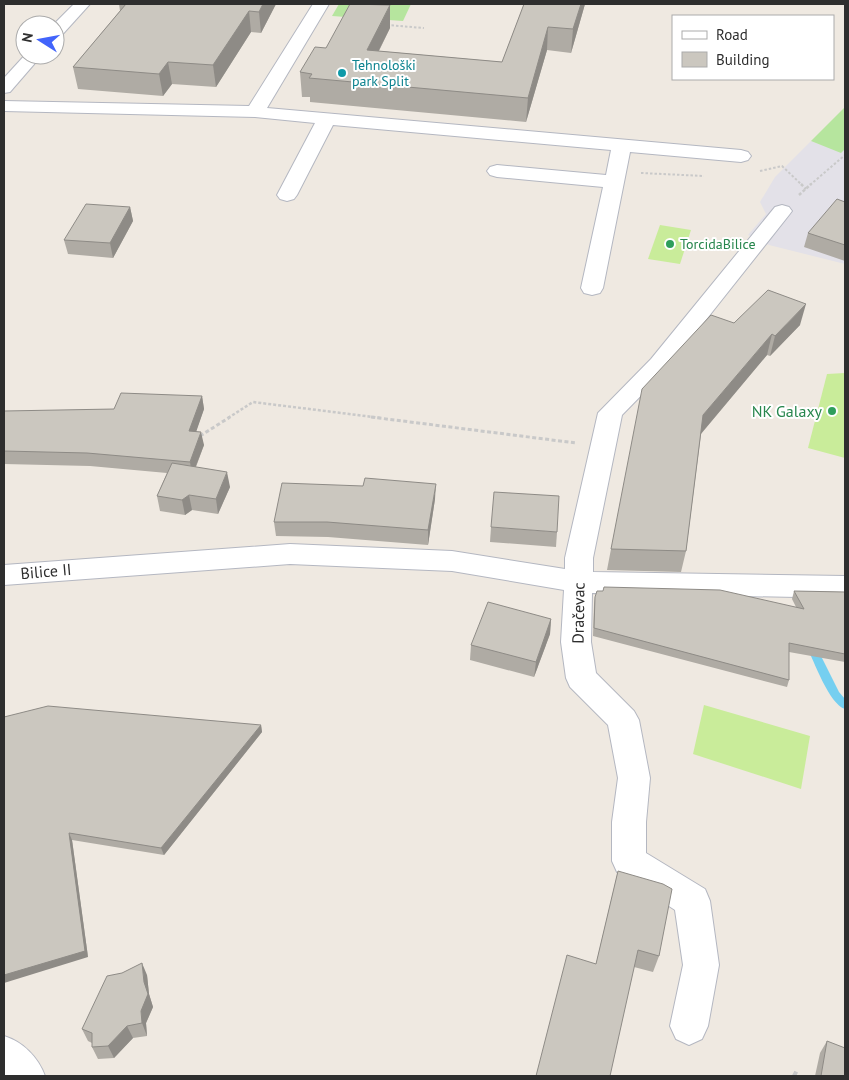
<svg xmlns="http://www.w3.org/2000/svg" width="849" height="1080" viewBox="0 0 849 1080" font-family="'PT Sans',sans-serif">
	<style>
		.industrial { fill: #e3e1e8 }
		.green { fill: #b6e59e }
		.pitch { fill: #c9ec9a }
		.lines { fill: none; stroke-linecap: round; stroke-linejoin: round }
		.stream { fill: #75cff0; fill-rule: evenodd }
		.minor-casing { stroke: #b4b7c1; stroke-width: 2 }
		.path-far3 { stroke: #c9c9c9; stroke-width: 2; stroke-dasharray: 2.5 2; stroke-linecap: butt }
		.path-far2 { stroke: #c9c9c9; stroke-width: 2.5; stroke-dasharray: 3 2; stroke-linecap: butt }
		.path-far1 { stroke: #c9c9c9; stroke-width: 3; stroke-dasharray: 4 2.5; stroke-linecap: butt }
		.path { stroke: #c9c9c9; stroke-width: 4; stroke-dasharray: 5 3; stroke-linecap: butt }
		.minor { fill: #fff; fill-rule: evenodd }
		.wall { fill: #afaba4 }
		.shaded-wall { fill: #8e8b86 }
		.building { fill: #cbc7bf; stroke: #8e8b86 }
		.culture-dot { fill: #0f9aa8; stroke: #fff; stroke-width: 2 }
		.leisure-dot { fill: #2e9e5b; stroke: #fff; stroke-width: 2 }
		.labels { text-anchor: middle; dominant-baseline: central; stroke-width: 4; stroke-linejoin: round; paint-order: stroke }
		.far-culture-label { font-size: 14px; fill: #0d838f; stroke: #fff; text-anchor: start }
		.far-leisure-label { font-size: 14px; fill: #27864d; stroke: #fff; text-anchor: start }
		.leisure-label { font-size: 16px; fill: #27864d; stroke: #fff; text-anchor: end }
		.street-label { font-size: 16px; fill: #2e2e2e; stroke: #fff }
	</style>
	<rect width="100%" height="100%" fill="#efe9e1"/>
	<polygon class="industrial" points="811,141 841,152 845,149 845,264 769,245 748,235 766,214 760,202 775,177"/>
	<g class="green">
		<polygon points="339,4 411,4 403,21 332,16"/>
		<polygon points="845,107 845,149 841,153 811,141"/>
	</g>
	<g class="pitch">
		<polygon points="660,225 691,230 680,264 648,259"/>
		<polygon points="845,373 845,458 808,448 827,374"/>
		<polygon points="704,705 810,736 801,789 693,754"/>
	</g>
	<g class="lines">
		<path class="stream" d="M811,641l3,1 25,50 6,7v10c-16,-5 -31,-48 -39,-64l2,-3z"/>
		<g class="minor-casing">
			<g id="minor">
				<polygon points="74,4 90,4 61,36 55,38 53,25"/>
				<polygon points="313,4 329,4 267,108 741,150 748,152 751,156 748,160 741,162 630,152 603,288 600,293 592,295 584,293 581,288 603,187 497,177 490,175 487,171 490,167 497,165 606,175 611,150 333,125 297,195 294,199 287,201 280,199 277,195 315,123 255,117 4,111 4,101 249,106"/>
				<polygon points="25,55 42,55 10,92 4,93 4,78"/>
				<polygon points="782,205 789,207 792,211 789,215 667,369 622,415 593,558 593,572 845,576 845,598 592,593 591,642 596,673 634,711 639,720 650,778 646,822 646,853 705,889 710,901 719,965 708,1026 702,1039 689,1045 676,1039 670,1026 683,965 675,910 617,872 612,861 612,822 618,778 608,725 570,687 566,678 561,642 564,590 452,571 290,564 4,585 4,565 290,544 452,551 565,569 565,558 598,413 651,359 775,207"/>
				<path d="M4,1036c19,6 34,21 41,40h-41z"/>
			</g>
		</g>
		<g class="path-far3">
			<polyline points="387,25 424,28"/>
			<polyline points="760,171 782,166 802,185"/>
			<polyline points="641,173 704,176"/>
			<polyline points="810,185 845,155"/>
		</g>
		<g class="path-far2">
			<polyline points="801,184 806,189"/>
			<polyline points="799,195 811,184"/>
			<polyline points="228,418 253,402 381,418"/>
		</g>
		<g class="path-far1">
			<polyline points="371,417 576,443"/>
			<polyline points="200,436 230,417"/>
		</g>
		<polyline class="path" points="794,1076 797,1070"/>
		<use href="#minor" class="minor"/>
	</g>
	<g class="wall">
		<polygon points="119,4 276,4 261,33 251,32 216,87 172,84 163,96 78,89 73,67 120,11"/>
		<polygon points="524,4 585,4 571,53 547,50 526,122 310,102 310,97 302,97 300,72 326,48 390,28 379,51 502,62"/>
		<polygon points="845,202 845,261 804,247 808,233"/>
		<polygon points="130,207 133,221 113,258 68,254 64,240"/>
		<polygon points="734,323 800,325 770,356 767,355 701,434 686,551 681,572 607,570 611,549"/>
		<polygon points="202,396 204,409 196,431 204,445 196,467 230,487 218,514 192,510 185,515 160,511 157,496 167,473 90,466 4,464 4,413 114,409"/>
		<polygon points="435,499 428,545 328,537 276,536 274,522"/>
		<polygon points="491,527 557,532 556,547 490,542"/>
		<polygon points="794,591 845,592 845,662 789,652 789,680 787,687 593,636 594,604 595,597 796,607 792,599"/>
		<polygon points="551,619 550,634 534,677 470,660 471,645"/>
		<polygon points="4,717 261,725 262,732 164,855 72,840 88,957"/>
		<polygon points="618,871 659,956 653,972 634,967 596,964"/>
		<polygon points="147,975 149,994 153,1007 146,1023 147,1036 133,1038 114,1058 98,1059 92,1047 92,1043 88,1041 82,1029"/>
		<polygon points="827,1041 845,1076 815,1076 820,1053"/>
	</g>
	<g class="shaded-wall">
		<polygon points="263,4 276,4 261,33 259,12"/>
		<polygon points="581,4 585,4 571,53 573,29"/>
		<polygon points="390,5 390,28 367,74 367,50"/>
		<polygon points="249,11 251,32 216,87 213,65"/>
		<polygon points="548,27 547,50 526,122 528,98"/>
		<polygon points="168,62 172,84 163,96 159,74"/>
		<polygon points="130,207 133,221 113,258 110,243"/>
		<polygon points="806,304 800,325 770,356 775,336"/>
		<polygon points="772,334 767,355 699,436 703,415"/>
		<polygon points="202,396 204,409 192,444 189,431"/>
		<polygon points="201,432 204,445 192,476 190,462"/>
		<polygon points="227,472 230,487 218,514 216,499"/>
		<polygon points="436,484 435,499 428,545 428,530"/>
		<polygon points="189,495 192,510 185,515 182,500"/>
		<polygon points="551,619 550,634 534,677 536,662"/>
		<polygon points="261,725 262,732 164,855 161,848"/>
		<polygon points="69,833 72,840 88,957 4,983 4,975"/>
		<polygon points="142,963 147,975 149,994 153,1007 146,1023 147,1036 142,1023 141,1011 144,982"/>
		<polygon points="127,1026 133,1038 114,1058 108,1046"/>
	</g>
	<g class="building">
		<polygon points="119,4 263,4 259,12 249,11 213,65 168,62 159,74 73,67 126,4"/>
		<polygon points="350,4 390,5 367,50 502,62 524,4 581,4 573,29 548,27 528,98 309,78 312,74 300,72 315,47 326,48"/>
		<polygon points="837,199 845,202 845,245 808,233"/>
		<polygon points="86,204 130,207 110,243 64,240"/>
		<polygon points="768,290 806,304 775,336 772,334 703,415 686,551 611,549 642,389 711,315 734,323"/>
		<polygon points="121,393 202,396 189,431 201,432 190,462 87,453 4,451 4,411 114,409"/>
		<polygon points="172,463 227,472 216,499 189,495 182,500 157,496"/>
		<polygon points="365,478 436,484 428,530 327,522 274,522 282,483 363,486"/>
		<polygon points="494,492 559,496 557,532 491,527"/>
		<polygon points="604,587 720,590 804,609 794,591 845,592 845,654 789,643 789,680 594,628 595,597 597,591 603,591"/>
		<polygon points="488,602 551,619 536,662 471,645"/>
		<polygon points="48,706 261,725 161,848 69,833 85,951 4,975 4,717"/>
		<polygon points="618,871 663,884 672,889 659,956 638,950 610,1076 536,1076 567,955 596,964"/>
		<polygon points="142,963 144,982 148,994 141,1011 142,1023 127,1026 108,1046 92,1047 92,1033 82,1029 107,976 122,973"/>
		<polygon points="827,1041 845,1048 845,1076 821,1076"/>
	</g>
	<circle class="culture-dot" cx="342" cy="73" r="5"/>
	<g class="leisure-dot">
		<circle cx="670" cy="244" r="5"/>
		<circle cx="832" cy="411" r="5"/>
	</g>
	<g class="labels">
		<g class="far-culture-label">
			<text x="352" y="65">Tehnološki<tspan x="352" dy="16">park Split</tspan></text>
		</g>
		<g class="far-leisure-label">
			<text x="680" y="244">TorcidaBilice</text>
		</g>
		<g class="leisure-label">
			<text x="822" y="411">NK Galaxy</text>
		</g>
		<g class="street-label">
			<text transform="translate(46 571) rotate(-5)">Bilice II</text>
			<text transform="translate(578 613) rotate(-89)">Dračevac</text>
		</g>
	</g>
	<rect width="849" height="1080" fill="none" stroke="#2e2e2e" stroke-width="10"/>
	<rect x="672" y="15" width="162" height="65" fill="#ffffff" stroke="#ababab"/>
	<rect x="682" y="31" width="25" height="8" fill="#ffffff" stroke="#ababab"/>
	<text x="716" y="40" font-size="15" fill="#2e2e2e">Road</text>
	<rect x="682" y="52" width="25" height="15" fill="#cbc7bf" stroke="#ababab"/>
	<text x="716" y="65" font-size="15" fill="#2e2e2e">Building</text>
	<g transform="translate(40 40) rotate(281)"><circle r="24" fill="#ffffff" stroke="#ababab"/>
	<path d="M0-4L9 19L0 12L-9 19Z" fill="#4264fb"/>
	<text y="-8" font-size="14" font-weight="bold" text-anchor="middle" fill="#2e2e2e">N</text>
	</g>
</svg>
